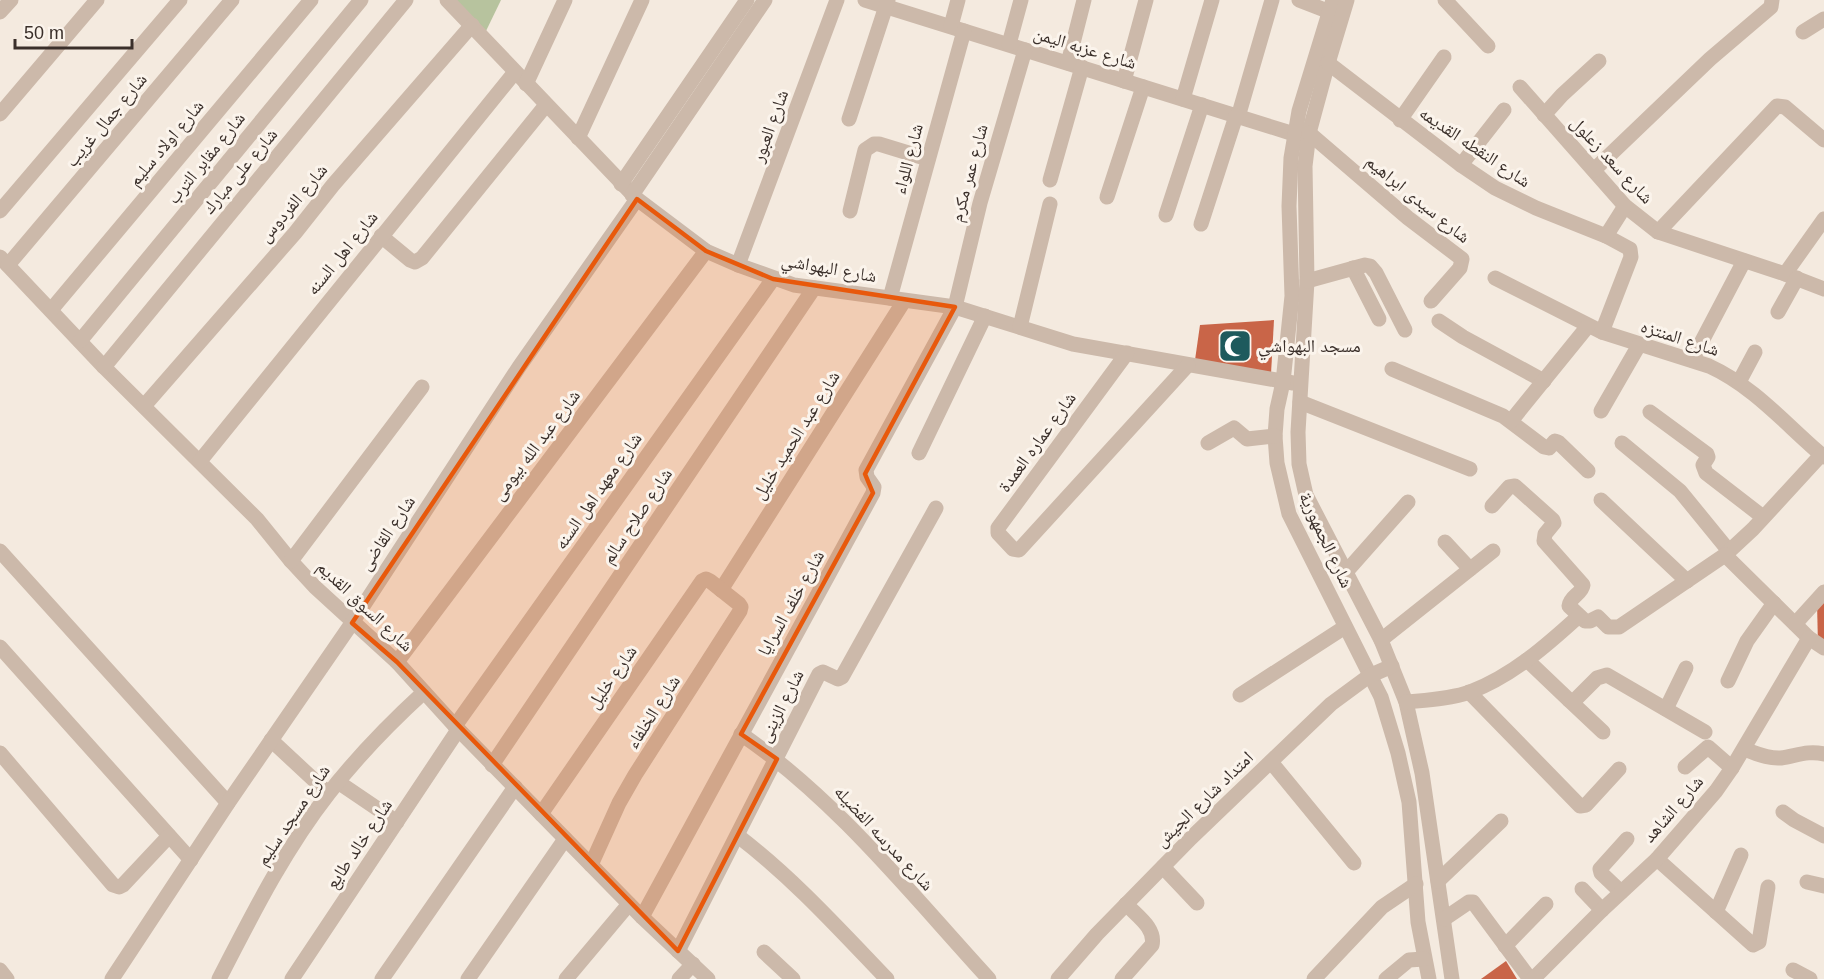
<svg xmlns="http://www.w3.org/2000/svg" width="1824" height="979" viewBox="0 0 1824 979" font-family="Helvetica,'Noto Naskh Arabic',sans-serif">
	<style>
		.green { fill: #b7c39e }
		.building { fill: #c96548 }
		.lines { fill: none; stroke-linecap: round; stroke-linejoin: round }
		.minor { stroke: #ccb9aa; stroke-width: 15 }
		.marked { fill: #e8590c; fill-opacity: 0.2; stroke: #e8590c; stroke-width: 4.5; stroke-linejoin: round }
		.labels { text-anchor: middle; dominant-baseline: central; stroke-width: 6; stroke-linejoin: round; paint-order: stroke }
		.street-label { font-size: 18px; fill: #3a2f2a; stroke: #fbf4ec }
		.poi-label { font-size: 18px; fill: #3a2f2a; stroke: #fbf4ec; text-anchor: start }
	</style>
	<rect width="100%" height="100%" fill="#f4eadf"/>
	<polygon class="green" points="451,0 501,0 486,31"/>
	<g class="building">
		<polygon points="1274,320 1271,374 1194,367 1200,325"/>
		<polygon points="1817,602 1824,603 1824,649 1818,646"/>
		<polygon points="1506,961 1517,979 1481,979"/>
	</g>
	<g class="lines">
		<g class="minor">
			<polyline points="447,0 637,199 706,251 738,265 794,285 955,307 1073,344 1293,383"/>
			<polyline points="865,0 1294,134"/>
			<polyline points="1299,0 1330,12"/>
			<polyline points="1333,0 1299,111 1291,158 1289,206 1292,296 1283,382 1277,409 1275,436 1277,463 1289,514 1381,697 1398,753 1409,802 1418,922 1429,979"/>
			<polyline points="1347,0 1328,63 1309,133 1305,166 1307,281 1298,432 1299,464 1306,495 1381,640 1406,702 1422,773 1452,979"/>
			<polyline points="1445,0 1488,46"/>
			<polyline points="0,12 11,0"/>
			<polyline points="951,26 958,0"/>
			<polyline points="1803,32 1824,19"/>
			<polyline points="1009,44 1021,0"/>
			<polyline points="1068,63 1084,0"/>
			<polyline points="1328,63 1461,165 1495,188 1536,208 1606,236 1630,249 1631,257 1602,332"/>
			<polyline points="1124,81 1146,0"/>
			<polyline points="526,84 565,0"/>
			<polyline points="1520,87 1625,206 1658,232 1785,274 1824,289"/>
			<polyline points="1183,99 1212,0"/>
			<polyline points="0,114 97,0"/>
			<polyline points="1544,115 1562,95 1599,61"/>
			<polyline points="1238,117 1272,0"/>
			<polyline points="849,119 888,0"/>
			<polyline points="1400,120 1444,57"/>
			<polyline points="1309,133 1408,218 1462,259 1460,268 1431,301"/>
			<polyline points="578,138 642,0"/>
			<polyline points="1461,165 1504,110"/>
			<polyline points="1594,170 1710,59 1771,7 1772,0"/>
			<polyline points="1050,180 1082,67"/>
			<polyline points="621,184 747,0"/>
			<polyline points="632,195 765,0"/>
			<polyline points="1107,197 1143,87"/>
			<polyline points="0,211 180,0"/>
			<polyline points="850,211 865,150 874,144 879,144 928,159"/>
			<polyline points="1166,215 1202,105"/>
			<polyline points="1201,224 1236,116"/>
			<polyline points="1658,232 1777,106 1785,107 1824,140"/>
			<polyline points="381,236 410,260 415,262 422,258 546,105"/>
			<polyline points="1606,236 1625,206"/>
			<polyline points="0,257 104,367 257,519 291,561 315,587 397,662 455,726 591,865 642,917 708,979"/>
			<polyline points="8,265 232,0"/>
			<polyline points="738,265 837,0"/>
			<polyline points="1353,268 1379,319"/>
			<polyline points="1785,274 1824,219"/>
			<path d="M1495,278l107,54 107,34c46,21 77,59 115,91"/>
			<polyline points="1307,281 1365,265 1370,266 1376,273 1405,330"/>
			<polyline points="890,298 964,31"/>
			<polyline points="51,310 311,0"/>
			<polyline points="1778,312 1797,278"/>
			<polyline points="1439,321 1463,337 1544,381"/>
			<polyline points="1020,327 1050,204"/>
			<polyline points="80,341 361,0"/>
			<polyline points="1127,353 998,528 998,533 1013,549 1019,550 1188,365"/>
			<polyline points="1692,360 1744,261"/>
			<polyline points="104,367 406,0"/>
			<polyline points="1392,369 1503,416 1544,447 1549,448 1555,441 1558,442 1588,471"/>
			<polyline points="1739,382 1755,352"/>
			<polyline points="1300,402 1470,469"/>
			<polyline points="144,406 295,233 333,185 472,25"/>
			<polyline points="1601,411 1639,345"/>
			<polyline points="1650,412 1707,454 1708,457 1703,465 1706,473 1763,517"/>
			<polyline points="1511,421 1588,326"/>
			<polyline points="1208,443 1234,428 1247,439 1275,436"/>
			<polyline points="1622,443 1680,491 1729,551"/>
			<polyline points="919,453 985,316"/>
			<polyline points="200,461 515,72"/>
			<polyline points="1601,500 1687,581"/>
			<path d="M1492,506l17,-19 6,-1 38,34 1,3 -9,11 -1,7 39,44c-1,9 -13,11 -14,21l16,15h5l8,-4 10,10h11l106,-72 28,-26 68,-74"/>
			<polyline points="1445,542 1470,569"/>
			<polyline points="0,551 228,803"/>
			<polyline points="1725,555 1809,638 1824,648"/>
			<polyline points="291,561 422,387"/>
			<polyline points="1346,572 1408,502"/>
			<polyline points="721,590 904,301"/>
			<polyline points="1795,624 1824,592"/>
			<polyline points="1381,640 1493,551"/>
			<polyline points="0,647 191,860"/>
			<polyline points="1527,660 1569,700 1575,700 1597,678 1607,675 1705,732"/>
			<polyline points="397,662 706,251"/>
			<polyline points="1728,681 1747,641 1774,603"/>
			<polyline points="1469,692 1580,806 1586,805 1619,769"/>
			<polyline points="1240,695 1345,627"/>
			<polyline points="1569,700 1603,732"/>
			<path d="M1406,702c21,-2 44,-3 64,-10 42,-16 76,-46 109,-76"/>
			<polyline points="1666,709 1686,668"/>
			<polyline points="455,726 773,279"/>
			<path d="M741,734c96,66 170,160 248,245"/>
			<polyline points="271,740 328,793"/>
			<path d="M1744,749c12,4 23,10 37,9 15,-2 27,-8 43,-4"/>
			<polyline points="0,753 113,885 119,887 123,885 169,836"/>
			<polyline points="1271,762 1354,863"/>
			<polyline points="492,765 814,288"/>
			<polyline points="1685,767 1708,747 1732,768"/>
			<polyline points="338,782 397,822"/>
			<polyline points="1783,812 1794,820 1824,836"/>
			<polyline points="541,814 702,581 706,579 710,581 739,604 741,607 740,611 635,775 619,803 591,865"/>
			<path d="M738,836c55,42 101,93 149,143"/>
			<polyline points="1657,859 1753,945 1759,942 1768,887"/>
			<polyline points="1163,867 1197,903"/>
			<polyline points="1438,881 1501,821"/>
			<polyline points="1807,882 1824,886"/>
			<polyline points="1582,889 1602,910"/>
			<polyline points="1621,892 1601,873 1600,869 1627,839"/>
			<polyline points="1716,912 1741,855"/>
			<polyline points="642,917 873,493 874,487 867,477 866,470 955,307 980,203 1025,50"/>
			<polyline points="1444,919 1469,902 1473,902 1530,979"/>
			<polyline points="1505,946 1546,904"/>
			<polyline points="678,951 819,674 823,672 838,679 842,677 936,508"/>
			<polyline points="764,952 793,979"/>
			<polyline points="0,970 7,979"/>
			<polyline points="1793,970 1810,979"/>
			<polyline points="112,979 228,803 352,623 519,367 637,199"/>
			<path d="M219,979c33,-64 66,-130 110,-186 29,-37 61,-70 95,-101"/>
			<polyline points="292,979 458,730"/>
			<polyline points="382,979 515,787"/>
			<polyline points="468,979 565,839"/>
			<polyline points="566,979 629,904"/>
			<polyline points="679,979 693,964"/>
			<polyline points="1058,979 1097,934 1191,838 1331,704 1369,676 1392,666"/>
			<path d="M1122,979l30,-34c4,-17 -15,-29 -26,-41"/>
			<polyline points="1314,979 1382,907 1416,884"/>
			<polyline points="1386,979 1409,960 1424,959"/>
			<polyline points="1533,979 1602,910 1657,859 1716,791 1732,768 1809,638"/>
		</g>
	</g>
	<path class="marked" d="M637,199l69,52 67,28 182,28 -90,167 8,19 -132,241 36,25 -99,192 -281,-289 -45,-39z"/>
	<defs>
		<g id="mosque-square" transform="scale(1.725)"><rect x="-9" y="-9" width="18" height="18" rx="4" fill="#1e5a5d" stroke="#fbf4ec"/><path d="M3.5-4.9A6 6 0 1 0 3.5 4.9A5 5 0 1 1 3.5-4.9Z" fill="#fff"/></g>
	</defs>
	<g fill-rule="evenodd">
		<use href="#mosque-square" x="1235" y="346"/>
	</g>
	<g class="labels">
		<g class="street-label">
			<text transform="translate(1085 48) rotate(17)">شارع عزبه اليمن</text>
			<text transform="translate(106 120) rotate(-50)">شارع جمال غريب</text>
			<text transform="translate(770 126) rotate(-70)">شارع العبور</text>
			<text transform="translate(166 143) rotate(-50)">شارع اولاد سليم</text>
			<text transform="translate(1475 147) rotate(34)">شارع النقطه القديمه</text>
			<text transform="translate(206 158) rotate(-51)">شارع مقابر الترب</text>
			<text transform="translate(908 159) rotate(-75)">شارع اللواء</text>
			<text transform="translate(1612 160) rotate(47)">شارع سعد زعلول</text>
			<text transform="translate(240 171) rotate(-50)">شارع على مبارك</text>
			<text transform="translate(969 173) rotate(-75)">شارع عمر مكرم</text>
			<text transform="translate(1418 199) rotate(39)">شارع سيدى ابراهيم</text>
			<text transform="translate(293 203) rotate(-50)">شارع الفردوس</text>
			<text transform="translate(342 253) rotate(-51)">شارع اهل السنه</text>
			<text transform="translate(829 268) rotate(10)">شارع البهواشي</text>
			<text transform="translate(1680 338) rotate(18)">شارع المنتزه</text>
			<text transform="translate(796 435) rotate(-58)">شارع عبد الحميد خليل</text>
			<text transform="translate(1037 442) rotate(-54)">شارع عماره العمدة</text>
			<text transform="translate(536 445) rotate(-53)">شارع عبد الله بيومى</text>
			<text transform="translate(598 491) rotate(-55)">شارع معهد اهل السنه</text>
			<text transform="translate(637 516) rotate(-56)">شارع صلاح سالم</text>
			<text transform="translate(387 533) rotate(-56)">شارع القاضى</text>
			<text transform="translate(1326 540) rotate(65)">شارع الجمهورية</text>
			<text transform="translate(791 603) rotate(-61)">شارع خلف السرايا</text>
			<text transform="translate(365 606) rotate(43)">شارع السوق القديم</text>
			<text transform="translate(612 677) rotate(-55)">شارع خليل</text>
			<text transform="translate(781 706) rotate(-63)">شارع الزينى</text>
			<text transform="translate(653 712) rotate(-57)">شارع الخلفاء</text>
			<text transform="translate(1204 799) rotate(-44)">امتداد شارع الجيش</text>
			<text transform="translate(1673 809) rotate(-49)">شارع الشاهد</text>
			<text transform="translate(293 815) rotate(-56)">شارع مسجد سليم</text>
			<text transform="translate(884 838) rotate(47)">شارع مدرسه الفضيله</text>
			<text transform="translate(359 844) rotate(-56)">شارع خالد طايع</text>
		</g>
		<g class="poi-label">
			<text x="1258" y="346">مسجد البهواشي</text>
		</g>
	</g>
	<path d="M15 39v9h117v-9" fill="none" stroke="#3a2f2a" stroke-width="3"/>
	<text x="24" y="39" font-size="18" fill="#3a2f2a" stroke="#fbf4ec" stroke-width="4.5" paint-order="stroke">50 m</text>
</svg>
